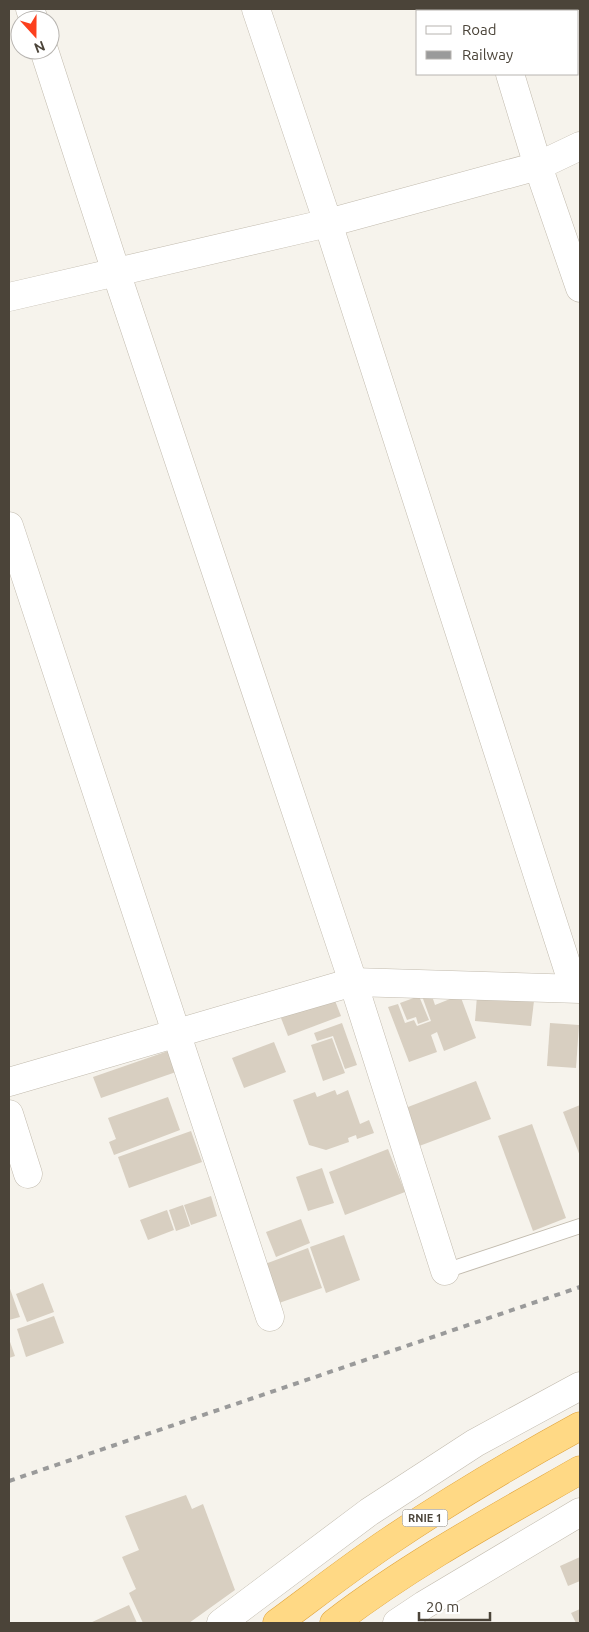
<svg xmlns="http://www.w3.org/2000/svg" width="589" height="1632" viewBox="0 0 589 1632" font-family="Ubuntu,sans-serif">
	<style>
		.building { fill: #d8cfc1 }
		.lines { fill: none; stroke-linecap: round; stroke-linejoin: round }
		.service-casing { stroke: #c2bbae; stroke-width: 16 }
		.minor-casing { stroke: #c2bbae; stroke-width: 29 }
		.trunk-casing { stroke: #e0a43c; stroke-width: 29 }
		.service { stroke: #fff; stroke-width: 14 }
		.minor { stroke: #fff; stroke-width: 28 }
		.trunk { stroke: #ffd985; stroke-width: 28 }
		.rail { stroke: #9a9a9a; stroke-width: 4; stroke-dasharray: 6 6; stroke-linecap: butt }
		.labels { text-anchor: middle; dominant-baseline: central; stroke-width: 5; stroke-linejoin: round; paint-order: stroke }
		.shield { fill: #fff; stroke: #817c74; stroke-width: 1 }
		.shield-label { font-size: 11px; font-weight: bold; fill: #4b4439 }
	</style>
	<rect width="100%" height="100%" fill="#f6f3ec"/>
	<g class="building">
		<polygon points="507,9 552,9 546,11 508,11"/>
		<polygon points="431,993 435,1005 460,995 476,1038 444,1051 437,1032 431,1035 437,1052 409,1062 388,1007 398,1004 405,1023 414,1020 417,1026 431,1021 422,996"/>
		<polygon points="419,996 429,1020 418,1024 416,1017 407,1020 400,1003"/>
		<polygon points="477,996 534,1001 531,1026 475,1021"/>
		<polygon points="334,998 341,1016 288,1036 281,1018"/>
		<polygon points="342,1023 357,1065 345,1069 333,1036 317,1041 314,1033"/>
		<polygon points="550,1023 579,1025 576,1068 547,1066"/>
		<polygon points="332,1038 345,1073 323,1081 311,1045"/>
		<polygon points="274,1042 286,1072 244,1088 232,1058"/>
		<polygon points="168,1051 176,1072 101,1098 93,1077"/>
		<polygon points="476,1081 491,1119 414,1148 400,1110"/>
		<polygon points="335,1090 337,1095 348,1090 360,1124 369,1120 374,1133 357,1139 356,1135 348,1138 349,1142 326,1150 309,1145 293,1100 315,1092 317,1097"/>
		<polygon points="168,1097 180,1130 114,1155 109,1142 116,1139 108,1118"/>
		<polygon points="580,1105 580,1156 563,1112"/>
		<polygon points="532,1124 566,1218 533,1231 498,1136"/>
		<polygon points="191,1131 202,1162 129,1188 118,1157"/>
		<polygon points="388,1149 405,1192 345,1215 329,1172"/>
		<polygon points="322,1168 334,1203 308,1211 296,1177"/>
		<polygon points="211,1196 217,1216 191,1225 184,1205"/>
		<polygon points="183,1205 190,1226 176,1231 169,1210"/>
		<polygon points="167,1210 174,1230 148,1240 140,1220"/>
		<polygon points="301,1219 310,1243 276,1257 266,1232"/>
		<polygon points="344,1235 360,1280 326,1293 310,1247"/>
		<polygon points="308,1248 322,1288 279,1303 265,1264"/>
		<polygon points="43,1283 54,1312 27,1322 16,1294"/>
		<polygon points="9,1286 20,1317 9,1320"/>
		<polygon points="54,1316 64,1343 26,1357 17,1329"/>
		<polygon points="9,1339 15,1356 9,1358"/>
		<polygon points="186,1495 192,1509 203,1504 235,1590 189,1623 143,1623 129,1593 136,1589 122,1557 139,1550 125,1516"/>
		<polygon points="580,1557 580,1581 568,1586 560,1566"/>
		<polygon points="129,1605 137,1623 90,1623"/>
		<polygon points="580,1609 580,1623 576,1623 571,1613"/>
	</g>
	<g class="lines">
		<g class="service-casing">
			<polyline id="service" points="445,1271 580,1226"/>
		</g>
		<g class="minor-casing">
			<g id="minor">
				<polyline points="30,9 34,20"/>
				<polyline points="256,9 328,223 574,988"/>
				<polyline points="491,9 492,11"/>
				<polyline points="44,50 116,272 353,982 445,1271"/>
				<polyline points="510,74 538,166 580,288"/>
				<polyline points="9,297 328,223 538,166 580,146"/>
				<polyline points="9,526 270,1317"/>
				<polyline points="9,1082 353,982 580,989"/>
				<polyline points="9,1114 28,1174"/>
				<polyline points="221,1623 369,1512 475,1443 580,1386"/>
				<polyline points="397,1623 424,1605 580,1512"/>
			</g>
		</g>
		<g class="trunk-casing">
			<g id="trunk">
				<path d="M277,1623c38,-28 75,-57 114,-83 61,-41 125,-79 189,-114"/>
				<path d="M334,1623c77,-59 162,-105 246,-153"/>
			</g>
		</g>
		<use href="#service" class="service"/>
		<use href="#minor" class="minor"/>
		<use href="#trunk" class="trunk"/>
		<polyline class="rail" points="9,1481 580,1287"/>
	</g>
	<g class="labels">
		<rect class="shield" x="402.5" y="1509.5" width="45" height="17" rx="4"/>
		<g class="shield-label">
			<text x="425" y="1518">RNIE 1</text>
		</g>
	</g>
	<rect width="589" height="1632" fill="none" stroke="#4b4439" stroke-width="20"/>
	<rect x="416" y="10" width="162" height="65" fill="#ffffff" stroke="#b7b4b0"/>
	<rect x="426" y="26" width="25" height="8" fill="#ffffff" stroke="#b7b4b0"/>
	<text x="462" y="35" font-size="15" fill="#4b4439">Road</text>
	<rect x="426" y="51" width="25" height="8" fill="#9a9a9a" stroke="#b7b4b0"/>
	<text x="462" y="60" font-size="15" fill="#4b4439">Railway</text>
	<g transform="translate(35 35) rotate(159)"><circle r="24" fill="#ffffff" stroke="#b7b4b0"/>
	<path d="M0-4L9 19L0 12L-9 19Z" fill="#fc3f1d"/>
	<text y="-8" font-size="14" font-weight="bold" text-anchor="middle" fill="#4b4439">N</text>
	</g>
	<path d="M419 1612v8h71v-8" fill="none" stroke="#4b4439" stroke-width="2.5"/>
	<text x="426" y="1612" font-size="15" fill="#4b4439" stroke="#ffffff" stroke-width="4" paint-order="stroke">20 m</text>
</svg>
